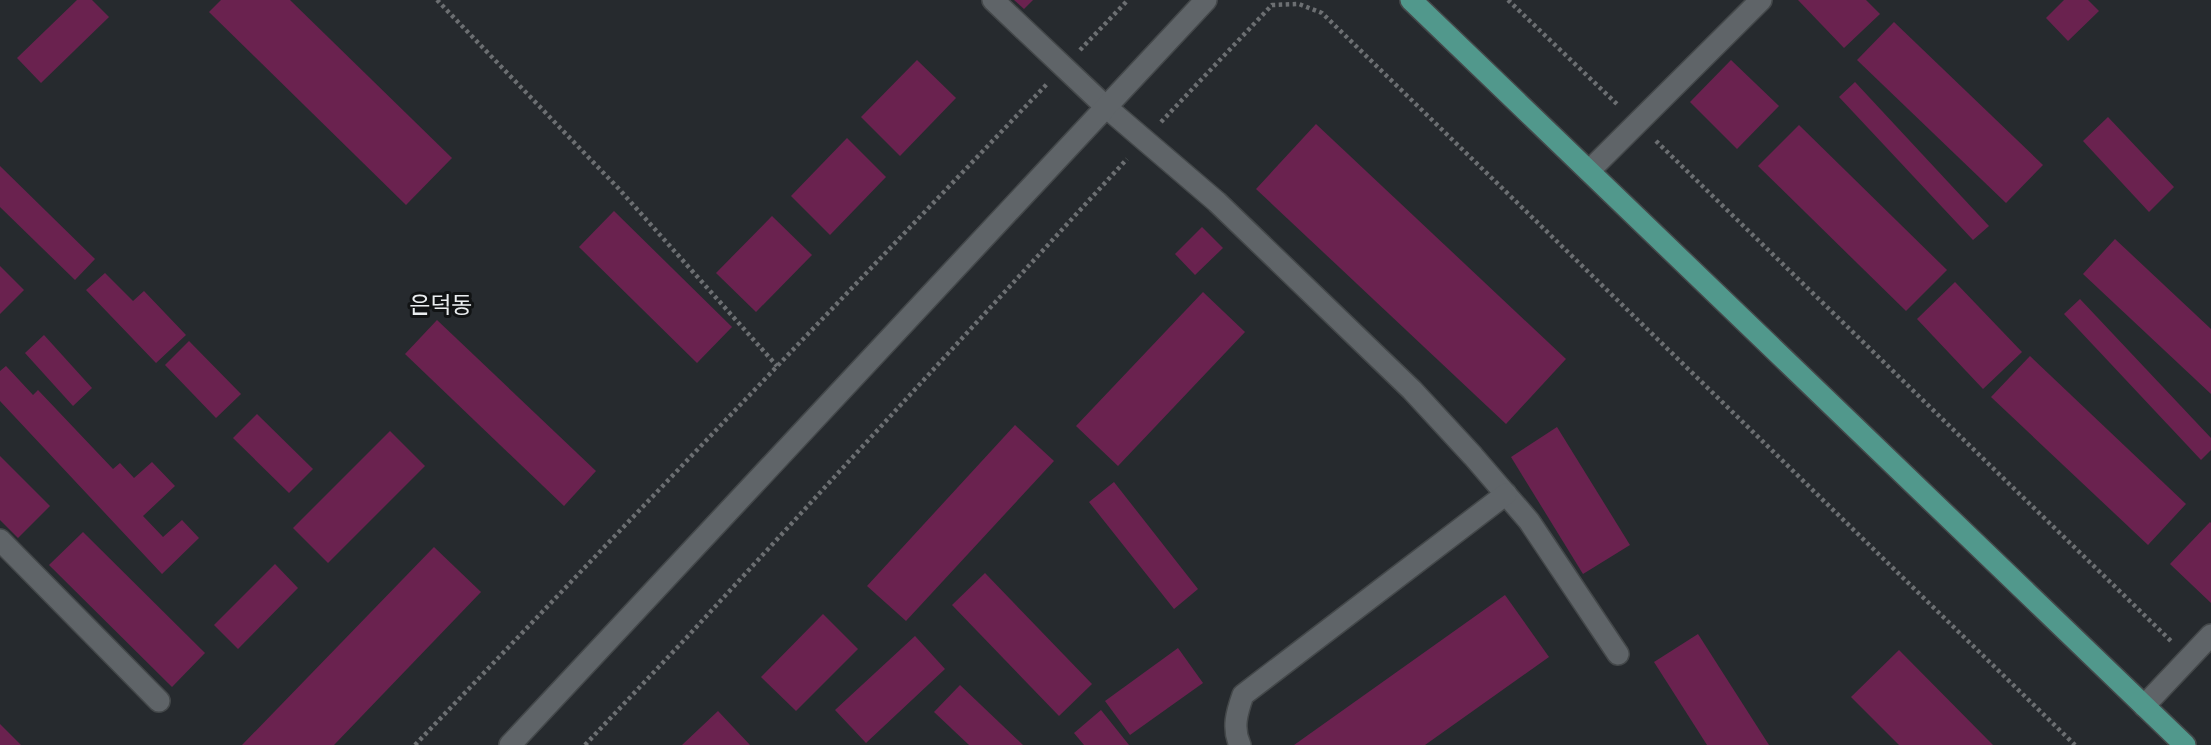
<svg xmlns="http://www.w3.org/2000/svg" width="2211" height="745" viewBox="0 0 2211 745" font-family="'Source Sans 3','Noto Sans KR',sans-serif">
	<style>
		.building { fill: #6a224f }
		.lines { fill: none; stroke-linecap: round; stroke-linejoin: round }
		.minor-casing { stroke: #44484a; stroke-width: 24 }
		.major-casing { stroke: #44484a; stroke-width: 24 }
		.path { stroke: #6c6f72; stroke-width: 4.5; stroke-dasharray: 3.5 3.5; stroke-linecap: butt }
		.minor { stroke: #5f6468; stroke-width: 21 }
		.major { stroke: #51988c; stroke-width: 21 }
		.labels { text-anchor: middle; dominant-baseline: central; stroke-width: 6; stroke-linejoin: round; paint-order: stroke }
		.quarter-label { font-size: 23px; fill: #ebeef0; stroke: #111314 }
	</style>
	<rect width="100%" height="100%" fill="#262a2e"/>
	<g class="building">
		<polygon points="77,0 92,0 109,17 41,83 17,58"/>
		<polygon points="221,0 290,0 452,158 406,205 209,12"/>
		<polygon points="1014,0 1033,0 1024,9"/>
		<polygon points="1798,0 1866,0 1880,14 1844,48"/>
		<polygon points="2064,0 2088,0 2099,11 2068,41 2046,18"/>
		<polygon points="1894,22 2043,165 2006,203 1857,60"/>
		<polygon points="917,60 956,98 900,156 861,117"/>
		<polygon points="1731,60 1779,106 1737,149 1690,102"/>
		<polygon points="1855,82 1989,226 1973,240 1839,97"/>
		<polygon points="2108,117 2174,187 2149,212 2083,141"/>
		<polygon points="1316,124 1566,359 1506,424 1256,189"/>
		<polygon points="1799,125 1947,270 1906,311 1758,166"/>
		<polygon points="847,138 886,177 830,235 791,196"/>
		<polygon points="0,166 95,259 75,280 0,207"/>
		<polygon points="614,211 732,327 697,363 579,247"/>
		<polygon points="772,216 812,255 756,312 716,273"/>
		<polygon points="1202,227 1223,248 1195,275 1175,254"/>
		<polygon points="2115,239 2211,329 2211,394 2083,274"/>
		<polygon points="0,266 24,290 0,314"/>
		<polygon points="105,273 133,301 144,291 186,335 156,363 86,290"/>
		<polygon points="1955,282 2022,352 1983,389 1917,319"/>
		<polygon points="1203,292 1245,332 1118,466 1076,426"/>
		<polygon points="2080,299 2211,438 2211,450 2201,460 2064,314"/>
		<polygon points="437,320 596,471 564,506 405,354"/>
		<polygon points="44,335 92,388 73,406 25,353"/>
		<polygon points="189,341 241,394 216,418 165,365"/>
		<polygon points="2030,356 2186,504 2148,545 1991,397"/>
		<polygon points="6,366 33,395 38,390 113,469 120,463 134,478 152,462 175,486 143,516 163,537 182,520 199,538 162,574 0,401 0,371"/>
		<polygon points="257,414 313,469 289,493 233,438"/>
		<polygon points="1015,425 1054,461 906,621 867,586"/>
		<polygon points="1557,427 1630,545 1583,574 1511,457"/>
		<polygon points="390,431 425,466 328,563 293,528"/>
		<polygon points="0,456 50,506 18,538 0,520"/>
		<polygon points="1114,482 1198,589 1174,609 1089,502"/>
		<polygon points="2210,522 2211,523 2211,603 2170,564"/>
		<polygon points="83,532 205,653 172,687 49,565"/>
		<polygon points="434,547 481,592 334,745 242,745"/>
		<polygon points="275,564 298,588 238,649 214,625"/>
		<polygon points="985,573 1092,684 1059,716 952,605"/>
		<polygon points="1505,595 1549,657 1425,745 1294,745"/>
		<polygon points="823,614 858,649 796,711 761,677"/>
		<polygon points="1698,634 1769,745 1707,745 1654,662"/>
		<polygon points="915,636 945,669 866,743 835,710"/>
		<polygon points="1178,648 1203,683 1130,735 1105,701"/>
		<polygon points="1899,650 1993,745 1899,745 1851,697"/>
		<polygon points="960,685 1023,745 969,745 934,712"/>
		<polygon points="1101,710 1129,745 1084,745 1074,733"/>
		<polygon points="718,711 750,745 682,745"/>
		<polygon points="0,724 21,745 0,745"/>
	</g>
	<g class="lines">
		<g class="minor-casing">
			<g id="minor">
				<polyline points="993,0 1106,107 1217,202 1412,390 1473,456 1529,521 1618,654"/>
				<polyline points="1589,171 1761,0"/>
				<polyline points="0,540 159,701"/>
				<polyline points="2144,706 2211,635"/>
				<polyline points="510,745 1206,0"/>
				<path d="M1240,745c-8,-17 -3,-33 3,-50l263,-201"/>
			</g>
		</g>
		<g class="major-casing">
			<polyline id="major" points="1411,0 2185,745"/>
		</g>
		<g class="path">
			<polyline points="437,0 619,189 777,366"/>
			<polyline points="1508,0 1619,106"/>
			<polyline points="1080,50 1128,0"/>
			<polyline points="1161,122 1272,5 1299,4 1322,13 2075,745"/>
			<polyline points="1656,141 2172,642"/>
			<polyline points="415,745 1047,84"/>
			<polyline points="585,745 689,635 1127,159"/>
		</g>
		<use href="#minor" class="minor"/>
		<use href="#major" class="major"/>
	</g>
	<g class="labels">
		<g class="quarter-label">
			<text x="441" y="305">은덕동</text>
		</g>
	</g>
</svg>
